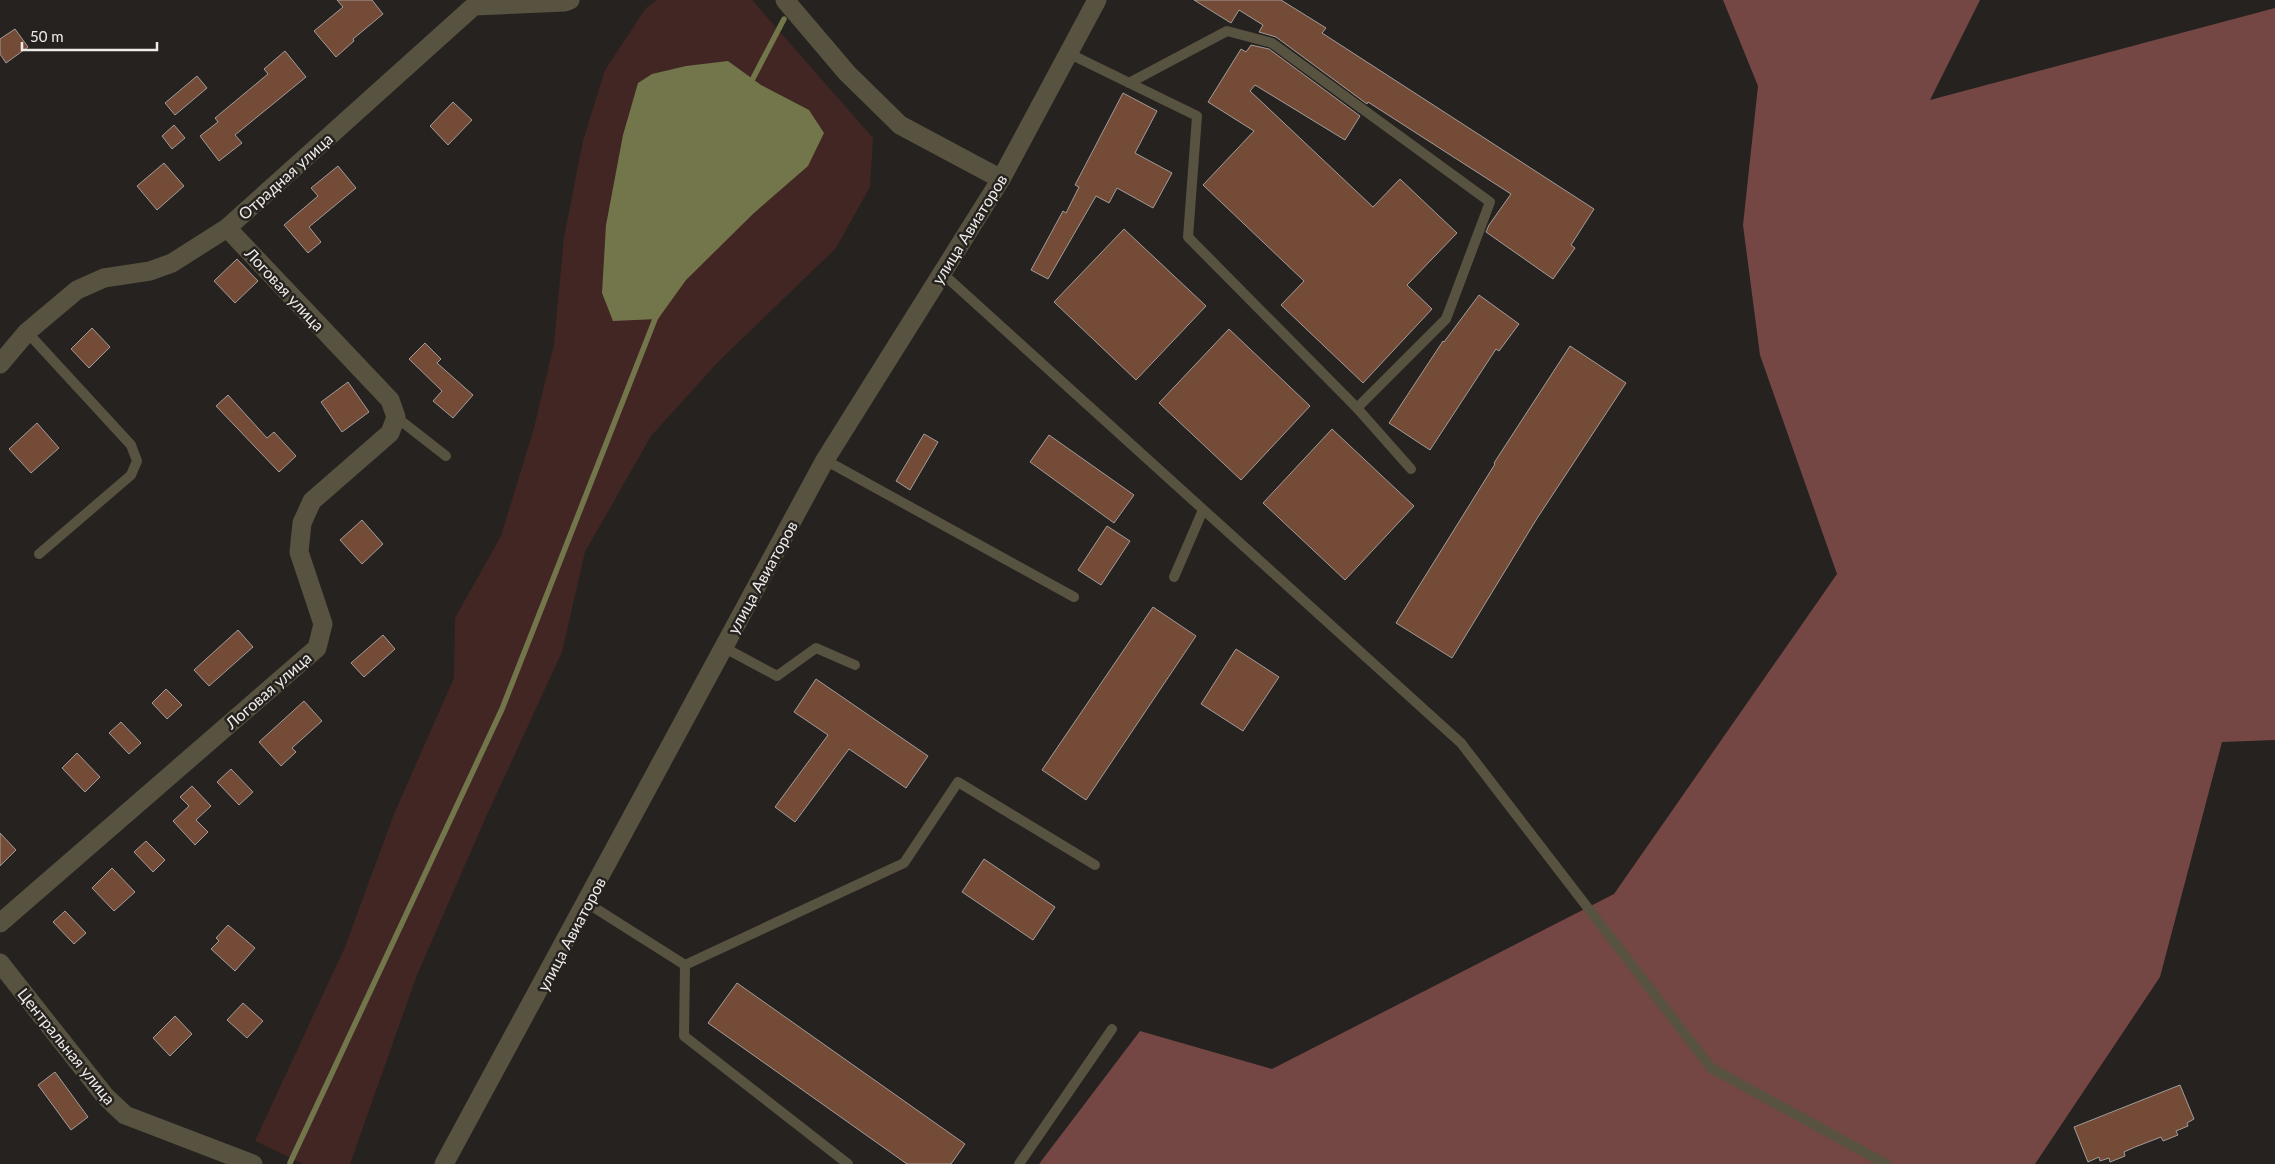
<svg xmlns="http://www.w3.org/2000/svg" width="2275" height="1164" viewBox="0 0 2275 1164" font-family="Lato,sans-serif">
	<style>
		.green { fill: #422624 }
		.forest { fill: #754744 }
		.water { fill: #72764a }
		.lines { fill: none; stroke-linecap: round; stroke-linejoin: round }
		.stream { stroke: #72764a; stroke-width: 5.5 }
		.building { fill: #734b37; stroke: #a39c9a }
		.lane { stroke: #585240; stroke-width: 10 }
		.street { stroke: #585240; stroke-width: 19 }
		.labels { text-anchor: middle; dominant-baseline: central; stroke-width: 5; stroke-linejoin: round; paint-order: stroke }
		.street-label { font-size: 16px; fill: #eeece9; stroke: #26221f }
	</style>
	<rect width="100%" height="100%" fill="#26221f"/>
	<polygon class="green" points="657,0 752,0 873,138 870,187 836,248 718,362 651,436 585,552 562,652 485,819 417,975 350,1164 303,1164 255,1141 345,947 394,814 454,678 455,618 501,536 534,428 554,344 564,237 583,141 605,70 646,8"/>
	<polygon class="forest" points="1723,0 1980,0 1930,100 2275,8 2275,740 2222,742 2160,977 2035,1164 1039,1164 1140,1031 1272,1069 1614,894 1837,574 1760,355 1743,225 1758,86"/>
	<polygon class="water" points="728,61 761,85 809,110 824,133 808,166 754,213 686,280 658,319 613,321 602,293 606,225 623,135 638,83 652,74 686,66"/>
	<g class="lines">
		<g class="stream">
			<polyline points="749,86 784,19"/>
			<polyline points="290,1163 502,709 657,314"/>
		</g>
	</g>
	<g class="building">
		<polygon points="337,0 372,0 383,14 353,39 354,41 336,57 314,31 343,7"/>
		<polygon points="1194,0 1281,0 1326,28 1322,33 1594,209 1571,245 1575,248 1553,279 1486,232 1489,225 1511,194 1368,102 1367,104 1276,37 1259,32 1263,25 1239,10 1231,23"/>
		<polygon points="15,29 28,47 6,63 0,54 0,39"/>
		<polygon points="1251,45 1269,49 1360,116 1345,140 1255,85 1250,91 1373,207 1400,179 1457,233 1407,285 1432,309 1363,383 1281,305 1304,281 1203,185 1254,131 1208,102 1241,49 1246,52"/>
		<polygon points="285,51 306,77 235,135 242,143 219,161 200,136 218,122 215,118 268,74 264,69"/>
		<polygon points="197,76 207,88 175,115 165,103"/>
		<polygon points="1123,93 1157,111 1135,153 1172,173 1153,208 1117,188 1109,203 1096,196 1048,279 1031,270 1063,211 1066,213 1079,187 1075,185"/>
		<polygon points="453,102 472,120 448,145 430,126"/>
		<polygon points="174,125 185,138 172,149 162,136"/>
		<polygon points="164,163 184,186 157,210 137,186"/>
		<polygon points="338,166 356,188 309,227 321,242 308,253 284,225 318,196 311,188"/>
		<polygon points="1124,229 1206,306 1136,380 1054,302"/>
		<polygon points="237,259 258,281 235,303 214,281"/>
		<polygon points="1479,295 1519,324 1499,351 1496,349 1430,450 1389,423 1443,341 1444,342"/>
		<polygon points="92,328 110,347 89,368 71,349"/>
		<polygon points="1229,329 1310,406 1241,480 1159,403"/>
		<polygon points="425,343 441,359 437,363 473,395 453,418 433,401 442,391 409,359"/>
		<polygon points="1570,346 1626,383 1536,520 1452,658 1396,623 1495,464 1494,463"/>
		<polygon points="348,382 369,412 342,432 321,402"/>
		<polygon points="228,395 267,438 274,432 296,456 279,472 216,406"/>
		<polygon points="37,423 59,448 31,473 9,449"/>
		<polygon points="1332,429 1414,506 1345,580 1263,503"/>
		<polygon points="924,434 938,442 910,490 896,481"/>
		<polygon points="1049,435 1134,495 1114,523 1030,462"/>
		<polygon points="362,520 383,544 362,564 340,540"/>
		<polygon points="1107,526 1130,541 1101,585 1078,570"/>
		<polygon points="1153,607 1196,636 1086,800 1042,770"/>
		<polygon points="238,630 253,647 209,686 194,670"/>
		<polygon points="383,635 395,649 364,677 351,663"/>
		<polygon points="1236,649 1279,677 1243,731 1201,704"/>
		<polygon points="816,679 928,756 906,788 849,749 795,822 775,807 828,735 794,712"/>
		<polygon points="166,689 182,705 167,719 152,703"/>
		<polygon points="304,701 322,721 292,748 296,752 281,766 259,742"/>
		<polygon points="121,722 141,743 129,754 109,733"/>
		<polygon points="77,753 100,777 85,792 62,768"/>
		<polygon points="231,769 253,792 239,805 217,782"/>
		<polygon points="192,786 211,806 196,820 208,832 195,845 173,821 189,806 180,797"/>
		<polygon points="0,833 16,850 0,866"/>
		<polygon points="146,841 165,860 153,872 134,852"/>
		<polygon points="984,859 1055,907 1033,940 962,892"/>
		<polygon points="112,868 135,892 114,911 92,888"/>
		<polygon points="65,911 86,933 74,944 53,922"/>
		<polygon points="228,925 255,948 235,971 211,949 219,941 216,938"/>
		<polygon points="737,983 965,1144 951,1164 907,1164 708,1023"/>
		<polygon points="243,1003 263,1021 247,1038 227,1020"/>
		<polygon points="175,1016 192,1034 170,1056 153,1038"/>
		<polygon points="55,1072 88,1117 71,1130 38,1085"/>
		<polygon points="2180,1085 2194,1119 2187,1123 2188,1126 2176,1131 2178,1135 2163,1141 2161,1137 2135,1147 2124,1152 2125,1156 2110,1162 2109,1158 2100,1161 2099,1157 2088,1162 2074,1127"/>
	</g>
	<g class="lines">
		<g class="lane">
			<polyline points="1070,54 1197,116 1188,237 1357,408 1411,469"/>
			<polyline points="1129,83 1227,31 1272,43 1490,202 1446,319 1357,408"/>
			<polyline points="942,273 1461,743 1711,1068 1886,1164"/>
			<polyline points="27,332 131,445 137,461 131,475 39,554"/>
			<polyline points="396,417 446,456"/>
			<polyline points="825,460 1074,597"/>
			<polyline points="1174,577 1203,510"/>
			<polyline points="723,647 777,676 816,648 855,665"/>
			<polyline points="587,903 685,965 904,863 958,782 1095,865"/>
			<polyline points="685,965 684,1036 848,1164"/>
			<polyline points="1019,1164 1112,1029"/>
		</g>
		<g class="street">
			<polyline points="785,0 847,73 900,125 1001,179"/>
			<polyline points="0,364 27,332 77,290 104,278 150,271 172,263 227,228 474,6 565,2 570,0"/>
			<polyline points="0,923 317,648 323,624 299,552 302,523 312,501 390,433 396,417 390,400 227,228"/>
			<polyline points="0,963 105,1096 125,1115 253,1164"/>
			<polyline points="444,1164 825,460 1001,179 1097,0"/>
		</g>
	</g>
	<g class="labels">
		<g class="street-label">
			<text transform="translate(285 176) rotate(-42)">Отрадная улица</text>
			<text transform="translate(969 229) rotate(-58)">улица Авиаторов</text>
			<text transform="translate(285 289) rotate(47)">Логовая улица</text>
			<text transform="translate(762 577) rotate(-61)">улица Авиаторов</text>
			<text transform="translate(268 690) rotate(-41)">Логовая улица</text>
			<text transform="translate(571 934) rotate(-62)">улица Авиаторов</text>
			<text transform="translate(67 1046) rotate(51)">Центральная улица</text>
		</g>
	</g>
	<path d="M22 42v8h135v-8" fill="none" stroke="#eeece9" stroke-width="2.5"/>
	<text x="30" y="42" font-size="15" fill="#eeece9" stroke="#26221f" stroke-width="4" paint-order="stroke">50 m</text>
</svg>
